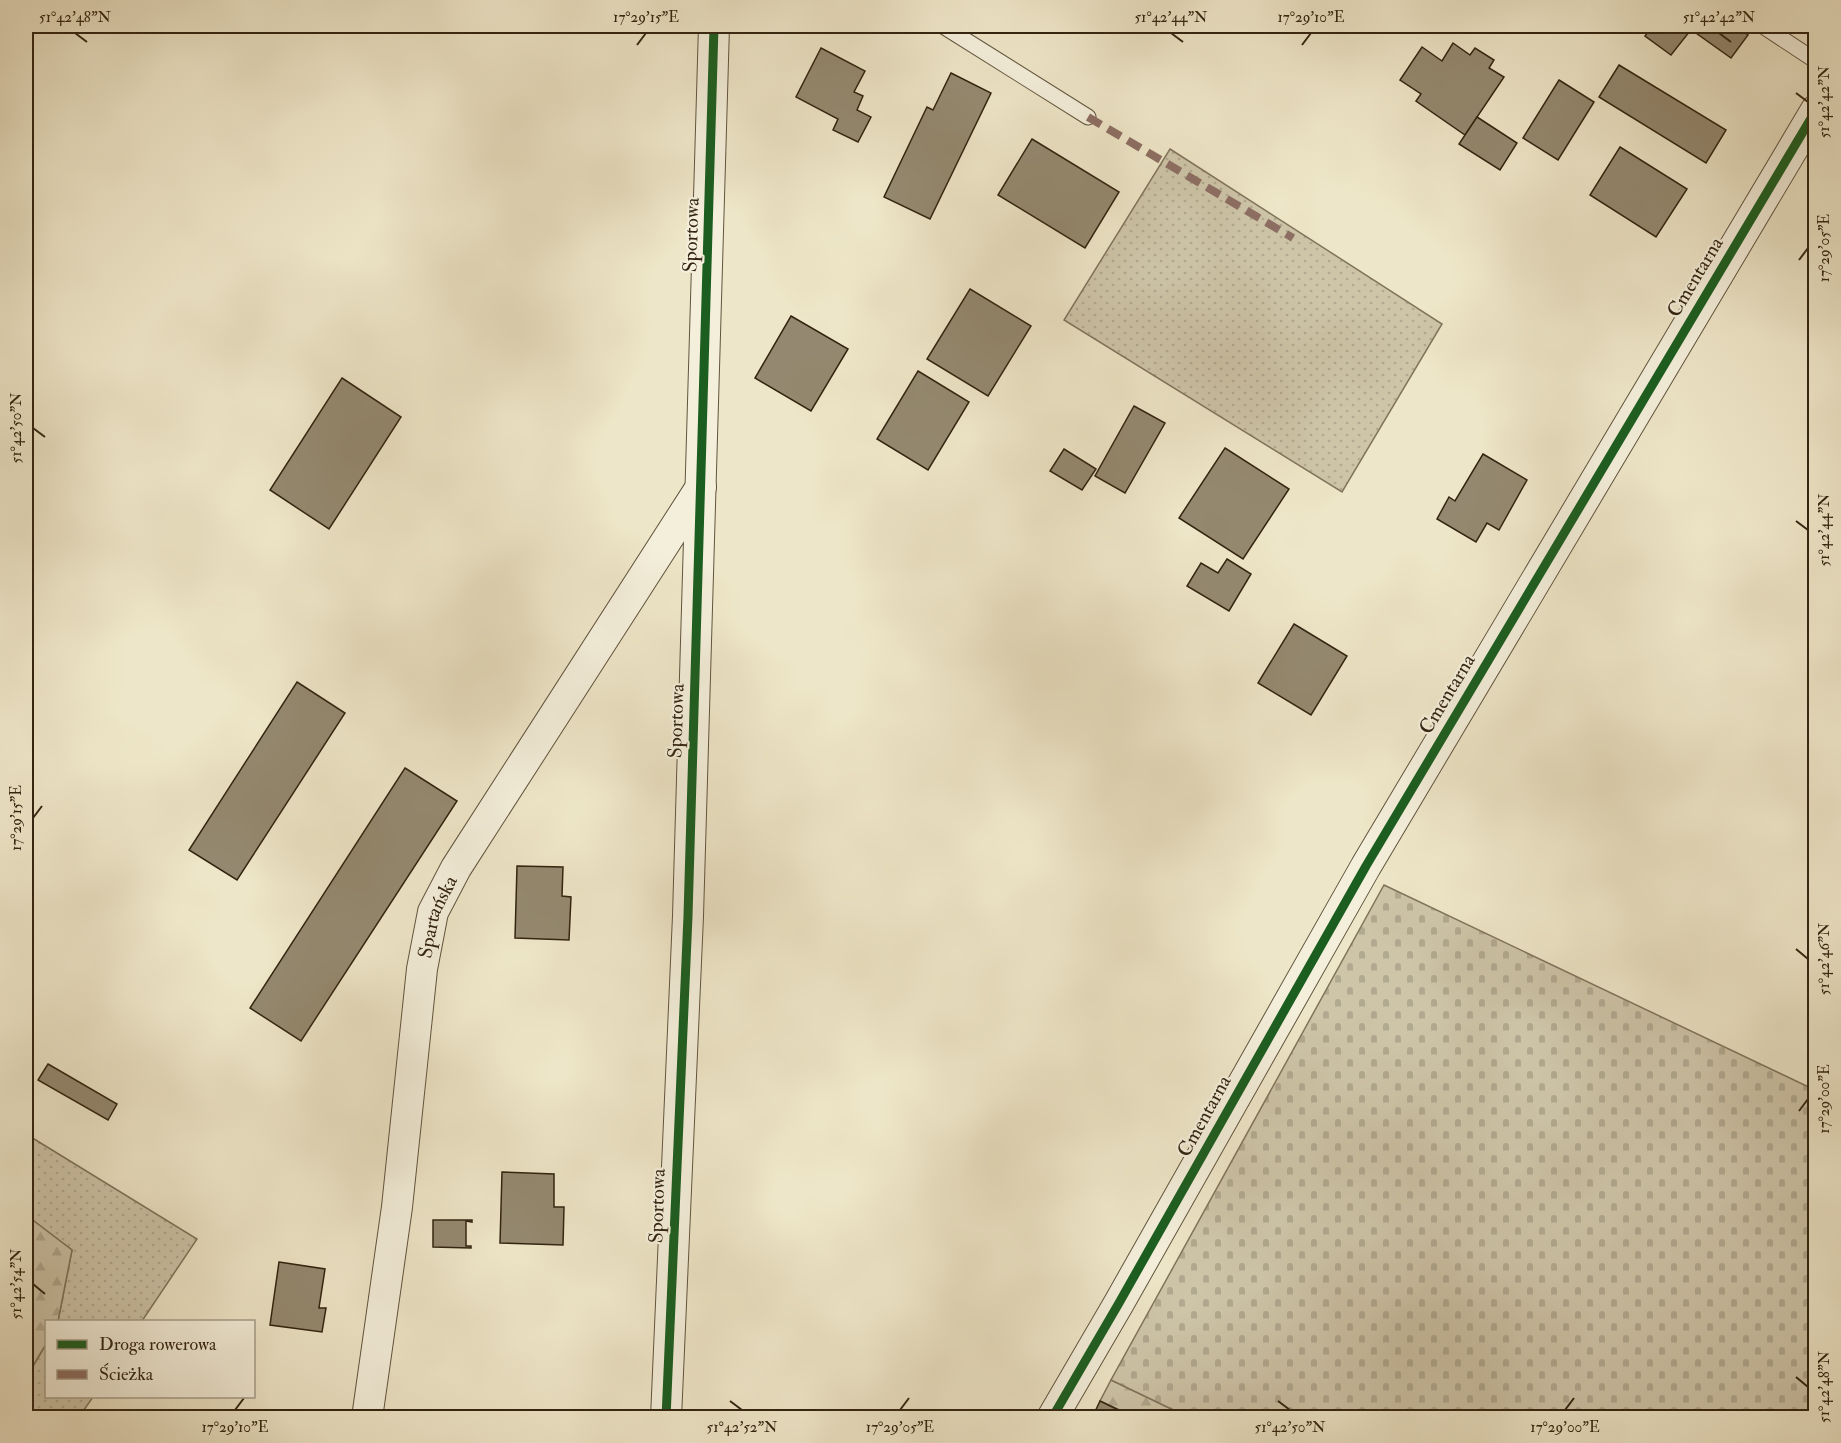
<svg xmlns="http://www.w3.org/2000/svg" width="1841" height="1443" viewBox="0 0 1841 1443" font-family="'IM FELL Double Pica',serif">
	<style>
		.grass { fill: url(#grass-dots); stroke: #80745c; stroke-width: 1.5 }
		.forest { fill: url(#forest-firs); stroke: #80745c; stroke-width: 1.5 }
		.cemetery { fill: url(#cemetery-stones); stroke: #80745c; stroke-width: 1.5 }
		.building { fill: #948970; stroke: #322410; stroke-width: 1.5 }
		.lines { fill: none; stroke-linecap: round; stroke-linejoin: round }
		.lane-casing { stroke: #61543e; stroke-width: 17 }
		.street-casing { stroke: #61543e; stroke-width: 32 }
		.lane { stroke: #f4efdb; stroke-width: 15 }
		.street { stroke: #f4efdb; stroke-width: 30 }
		.quiet { stroke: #8d6e63; stroke-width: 8; stroke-dasharray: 15 8; stroke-linecap: butt }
		.cycleway-casing { stroke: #f4efdb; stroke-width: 13 }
		.cycleway { stroke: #1b5e20; stroke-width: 9 }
		.ticks { fill: none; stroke: #322410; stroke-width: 2 }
		.labels { text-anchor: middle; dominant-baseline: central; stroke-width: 4.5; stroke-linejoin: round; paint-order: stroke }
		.street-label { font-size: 20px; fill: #322410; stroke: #f4efdb }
		.neatline { fill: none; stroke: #322410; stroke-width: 2 }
		.ticks-label { font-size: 15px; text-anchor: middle; fill: #322410 }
	</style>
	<defs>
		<pattern id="grass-dots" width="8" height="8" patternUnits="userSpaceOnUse" patternTransform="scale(1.5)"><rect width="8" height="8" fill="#cec5a9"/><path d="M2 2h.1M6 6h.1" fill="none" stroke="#b1a990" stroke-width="1.8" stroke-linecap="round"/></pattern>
		<pattern id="forest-firs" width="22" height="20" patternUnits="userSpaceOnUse" patternTransform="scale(1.5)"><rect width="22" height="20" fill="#cec5a9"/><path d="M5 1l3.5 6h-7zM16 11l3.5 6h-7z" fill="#b1a990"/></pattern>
		<pattern id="cemetery-stones" width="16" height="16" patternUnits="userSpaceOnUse" patternTransform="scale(1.5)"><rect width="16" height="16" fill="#cec5a9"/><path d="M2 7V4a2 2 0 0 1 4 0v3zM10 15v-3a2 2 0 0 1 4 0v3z" fill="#b1a990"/></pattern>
	</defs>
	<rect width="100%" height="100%" fill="#eee6c8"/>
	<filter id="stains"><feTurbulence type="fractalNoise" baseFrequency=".00333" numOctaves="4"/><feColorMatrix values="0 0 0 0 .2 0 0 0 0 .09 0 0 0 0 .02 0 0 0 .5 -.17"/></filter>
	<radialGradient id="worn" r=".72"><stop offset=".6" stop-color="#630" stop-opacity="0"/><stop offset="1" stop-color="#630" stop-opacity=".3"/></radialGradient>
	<g class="grass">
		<polygon points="1170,149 1442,324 1342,492 1064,320"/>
		<polygon points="26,1134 197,1239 142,1321 58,1321 72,1250 26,1215"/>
		<polygon points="46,1344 46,1396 93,1397 79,1417 26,1417 26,1378"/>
	</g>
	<g class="forest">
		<polygon points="26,1215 72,1250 58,1321 46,1322 46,1344 26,1378"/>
		<polygon points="1111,1380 1188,1417 1135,1417 1100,1401"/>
	</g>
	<polygon class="cemetery" points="1384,885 1815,1090 1815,1417 1188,1417 1111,1380"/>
	<g class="building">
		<polygon points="1652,26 1682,26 1690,31 1671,55 1645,36"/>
		<polygon points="1701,26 1735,26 1748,35 1731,58 1696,33"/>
		<polygon points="1453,43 1470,55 1475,48 1494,60 1489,68 1504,77 1465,135 1416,101 1421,94 1400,80 1422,47 1442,61"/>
		<polygon points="821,48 865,71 854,92 863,96 857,110 871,117 858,142 833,130 838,119 796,97"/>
		<polygon points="1619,65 1726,130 1706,163 1599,97"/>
		<polygon points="951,73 991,93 930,219 884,197 927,107 933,110"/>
		<polygon points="1559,80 1594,102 1558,160 1523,138"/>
		<polygon points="1477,117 1517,143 1500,170 1459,144"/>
		<polygon points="1032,139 1119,192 1085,248 998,195"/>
		<polygon points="1620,147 1687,189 1656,237 1590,195"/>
		<polygon points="970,289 1031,326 988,396 927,359"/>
		<polygon points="791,316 848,349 811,411 755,378"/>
		<polygon points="918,371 969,402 928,470 877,439"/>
		<polygon points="342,378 401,417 329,529 270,490"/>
		<polygon points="1134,406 1165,423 1125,493 1095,476"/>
		<polygon points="1225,448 1289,489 1243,559 1179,518"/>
		<polygon points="1064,449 1096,469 1082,490 1050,471"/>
		<polygon points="1483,454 1527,480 1499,530 1487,523 1476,542 1437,519 1449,497 1455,501"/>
		<polygon points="1227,559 1251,574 1229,611 1187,586 1201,563 1218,573"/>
		<polygon points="1294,624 1347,656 1311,715 1258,683"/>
		<polygon points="297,682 345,713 237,880 189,850"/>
		<polygon points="405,768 457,801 301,1041 250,1008"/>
		<polygon points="517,866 563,867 562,896 571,897 569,940 515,938"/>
		<polygon points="48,1064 117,1104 108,1120 38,1080"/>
		<polygon points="502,1172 554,1174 554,1207 564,1207 563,1245 500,1243"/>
		<polygon points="433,1220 472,1220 472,1222 466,1221 466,1246 471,1246 471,1248 433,1247"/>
		<polygon points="279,1262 325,1269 319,1308 326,1308 322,1332 270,1325"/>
		<polygon points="1100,1401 1135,1418 1092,1418"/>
	</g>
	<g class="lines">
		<g class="lane-casing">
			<g id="lane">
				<polyline points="943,26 1088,117"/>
				<polyline points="1763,26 1816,61"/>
			</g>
		</g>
		<g class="street-casing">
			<g id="street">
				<path id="s1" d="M367,1418l30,-211 25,-238 11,-57 23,-44 245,-381"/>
				<polyline points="666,1418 688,916 714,26"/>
				<polyline points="1052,1418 1119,1303 1366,866 1816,110"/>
			</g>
		</g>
		<use href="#lane" class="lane"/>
		<use href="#street" class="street"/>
		<polyline class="quiet" points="1088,117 1293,238"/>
		<g class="cycleway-casing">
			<g id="cycleway">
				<polyline points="666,1418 688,916 714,26"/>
				<polyline points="1052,1418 1119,1303 1366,866 1816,110"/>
			</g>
		</g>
		<use href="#cycleway" class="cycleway"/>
	</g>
	<path class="ticks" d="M75,33l12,9M1171,33l12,9M1719,33l12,9M637,45l9,-12M1302,45l9,-12M1796,93l12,9M1799,260l9,-12M33,428l12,9M1796,521l12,9M33,818l9,-12M1796,949l12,10M1799,1111l9,-12M33,1284l12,10M1796,1377l12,10M730,1401l12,9M1278,1401l12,9M235,1410l9,-12M900,1410l9,-12M1565,1410l9,-12"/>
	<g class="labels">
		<g class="street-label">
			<text transform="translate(691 235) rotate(-88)">Sportowa</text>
			<text transform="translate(1695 277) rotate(-59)">Cmentarna</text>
			<text transform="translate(1447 694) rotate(-59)">Cmentarna</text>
			<text transform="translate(676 721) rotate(-88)">Sportowa</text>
			<text stroke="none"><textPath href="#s1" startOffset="507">Spartańska</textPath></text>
			<text transform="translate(1204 1116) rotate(-61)">Cmentarna</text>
			<text transform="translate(657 1206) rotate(-88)">Sportowa</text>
		</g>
	</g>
	<rect width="1841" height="1443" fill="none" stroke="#eee6c8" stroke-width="66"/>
	<rect x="45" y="1320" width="210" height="78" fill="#f4efdb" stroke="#a69e8a" stroke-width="1.5"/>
	<rect x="57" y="1340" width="30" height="9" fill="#1b5e20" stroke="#a69e8a" stroke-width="1.5"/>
	<text x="99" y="1350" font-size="18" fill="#322410">Droga rowerowa</text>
	<rect x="57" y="1370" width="30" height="9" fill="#8d6e63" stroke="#a69e8a" stroke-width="1.5"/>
	<text x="99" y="1380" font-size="18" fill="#322410">Ścieżka</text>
	<rect x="33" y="33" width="1775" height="1377" class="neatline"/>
	<g class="ticks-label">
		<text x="75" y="22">51°42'48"N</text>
		<text x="646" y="22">17°29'15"E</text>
		<text x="1171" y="22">51°42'44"N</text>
		<text x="1311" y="22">17°29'10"E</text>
		<text x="1719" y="22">51°42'42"N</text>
		<text transform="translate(1824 102) rotate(-90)" y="5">51°42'42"N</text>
		<text transform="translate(1824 248) rotate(-90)" y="5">17°29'05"E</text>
		<text transform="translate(16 428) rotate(-90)" y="5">51°42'50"N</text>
		<text transform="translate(1824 530) rotate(-90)" y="5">51°42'44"N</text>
		<text transform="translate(16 818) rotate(-90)" y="5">17°29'15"E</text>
		<text transform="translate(1824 959) rotate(-90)" y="5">51°42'46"N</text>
		<text transform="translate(1824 1099) rotate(-90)" y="5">17°29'00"E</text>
		<text transform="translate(16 1284) rotate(-90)" y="5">51°42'54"N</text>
		<text transform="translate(1824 1387) rotate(-90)" y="5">51°42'48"N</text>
		<text x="235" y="1432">17°29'10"E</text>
		<text x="742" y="1432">51°42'52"N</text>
		<text x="900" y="1432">17°29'05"E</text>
		<text x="1290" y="1432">51°42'50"N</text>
		<text x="1565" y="1432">17°29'00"E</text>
	</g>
	<rect width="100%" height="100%" filter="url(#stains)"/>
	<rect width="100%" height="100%" fill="url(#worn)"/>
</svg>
